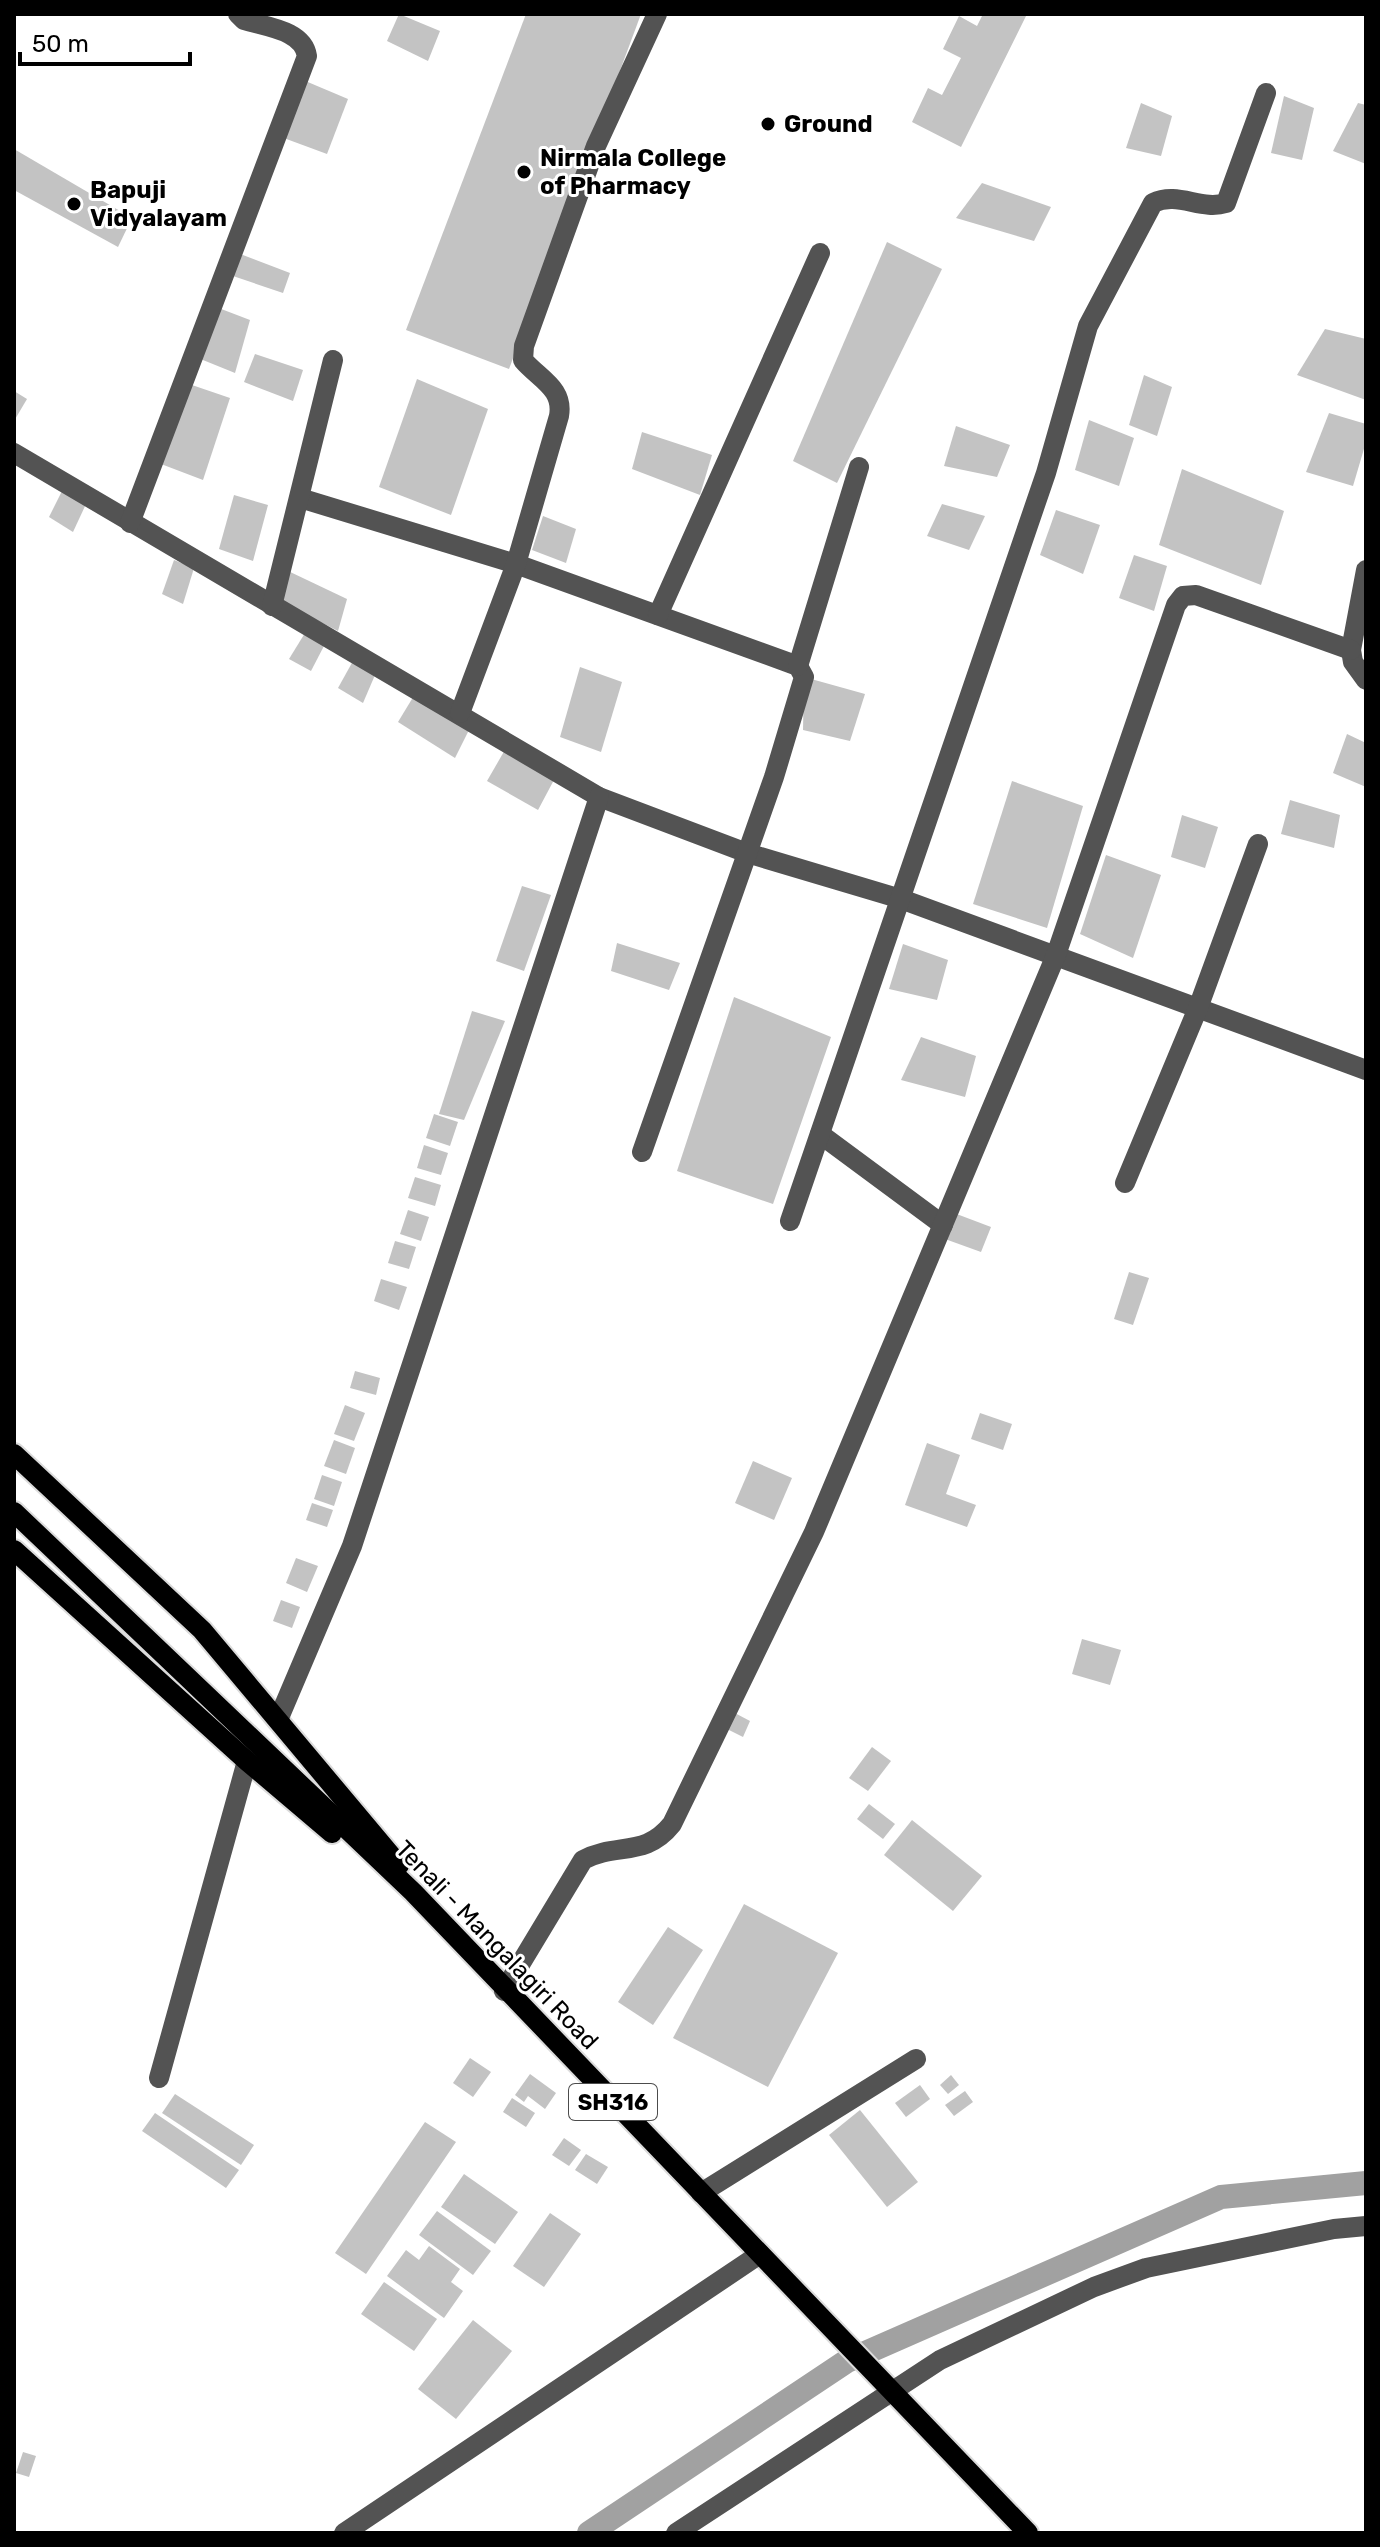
<svg xmlns="http://www.w3.org/2000/svg" width="1380" height="2547" viewBox="0 0 1380 2547" font-family="Rubik,sans-serif">
	<style>
		.lines { fill: none; stroke-linecap: round; stroke-linejoin: round }
		.canal { stroke: #a1a1a1; stroke-width: 24 }
		.building { fill: #c3c3c3 }
		.major-casing { stroke: #dbdbdb; stroke-width: 24 }
		.minor { stroke: #535353; stroke-width: 20 }
		.major { stroke: #000; stroke-width: 20 }
		.poi-dot { fill: #000; stroke: #fff; stroke-width: 3 }
		.labels { text-anchor: middle; dominant-baseline: central; stroke-width: 6; stroke-linejoin: round; paint-order: stroke }
		.shield { fill: #fff; stroke: #4c4c4c; stroke-width: 2 }
		.shield-label { font-size: 22px; font-weight: bold; fill: #000 }
		.poi-label { font-size: 24px; font-weight: bold; fill: #000; stroke: #fff; text-anchor: start }
		.street-label { font-size: 24px; fill: #000; stroke: #fff }
	</style>
	<rect width="100%" height="100%" fill="#fff"/>
	<g class="lines">
		<polyline class="canal" points="589,2533 847,2361 1221,2197 1366,2183"/>
	</g>
	<g class="building">
		<polygon points="399,14 440,31 428,61 387,41"/>
		<polygon points="526,14 641,14 509,369 406,330"/>
		<polygon points="983,14 1027,14 961,147 912,122 928,88 942,95 961,58 943,49 959,16 977,26"/>
		<polygon points="303,80 348,99 327,154 281,137"/>
		<polygon points="1284,96 1314,108 1302,160 1271,153"/>
		<polygon points="1141,103 1172,116 1161,156 1126,148"/>
		<polygon points="1358,103 1366,105 1366,164 1333,151"/>
		<polygon points="14,149 132,218 118,247 14,190"/>
		<polygon points="982,183 1051,207 1034,241 956,218"/>
		<polygon points="887,242 942,269 837,483 793,461"/>
		<polygon points="235,252 290,273 283,293 227,274"/>
		<polygon points="216,307 250,320 235,373 198,358"/>
		<polygon points="1325,329 1366,339 1366,400 1297,375"/>
		<polygon points="255,354 303,370 293,401 244,382"/>
		<polygon points="1144,375 1172,387 1157,436 1129,425"/>
		<polygon points="417,379 488,409 451,515 379,487"/>
		<polygon points="189,384 230,398 203,480 161,464"/>
		<polygon points="14,391 27,399 14,421"/>
		<polygon points="1329,413 1366,424 1366,442 1353,486 1306,472"/>
		<polygon points="1089,420 1134,438 1119,486 1075,470"/>
		<polygon points="956,426 1010,445 997,477 944,466"/>
		<polygon points="642,432 712,455 700,495 632,469"/>
		<polygon points="1182,469 1284,511 1261,585 1159,545"/>
		<polygon points="62,491 86,504 73,532 49,517"/>
		<polygon points="234,495 268,505 253,561 219,549"/>
		<polygon points="942,504 985,516 969,550 927,536"/>
		<polygon points="1056,510 1100,525 1083,574 1040,555"/>
		<polygon points="543,516 576,529 566,563 532,550"/>
		<polygon points="1134,555 1167,566 1154,611 1119,598"/>
		<polygon points="174,560 194,568 183,604 162,594"/>
		<polygon points="286,570 347,599 338,631 279,601"/>
		<polygon points="305,633 325,644 311,671 289,659"/>
		<polygon points="353,661 375,675 363,703 338,688"/>
		<polygon points="580,667 622,682 601,752 560,737"/>
		<polygon points="804,677 865,694 850,741 803,730"/>
		<polygon points="415,694 470,728 455,758 398,722"/>
		<polygon points="1347,734 1366,743 1366,787 1333,773"/>
		<polygon points="506,748 555,778 538,810 487,781"/>
		<polygon points="1012,781 1083,806 1047,928 973,904"/>
		<polygon points="1290,800 1340,815 1334,848 1281,834"/>
		<polygon points="1182,815 1218,827 1205,868 1171,857"/>
		<polygon points="1106,855 1161,875 1133,958 1080,934"/>
		<polygon points="522,886 551,895 524,971 496,961"/>
		<polygon points="617,943 680,963 669,990 611,971"/>
		<polygon points="903,944 948,960 937,1000 889,989"/>
		<polygon points="734,997 831,1037 773,1204 677,1171"/>
		<polygon points="472,1011 505,1021 464,1120 439,1114"/>
		<polygon points="921,1037 976,1056 965,1097 901,1080"/>
		<polygon points="434,1114 458,1122 450,1146 426,1138"/>
		<polygon points="424,1145 448,1153 441,1175 417,1168"/>
		<polygon points="415,1177 441,1185 435,1206 408,1198"/>
		<polygon points="408,1210 429,1217 421,1241 400,1234"/>
		<polygon points="954,1213 991,1227 981,1252 945,1239"/>
		<polygon points="395,1241 416,1247 409,1269 388,1263"/>
		<polygon points="1129,1272 1149,1278 1133,1325 1114,1319"/>
		<polygon points="381,1279 407,1287 399,1310 374,1301"/>
		<polygon points="355,1371 380,1378 376,1395 350,1388"/>
		<polygon points="345,1405 365,1413 354,1441 334,1434"/>
		<polygon points="980,1413 1012,1424 1003,1450 971,1439"/>
		<polygon points="334,1440 355,1448 346,1474 324,1466"/>
		<polygon points="927,1443 960,1455 946,1494 976,1505 967,1527 905,1505"/>
		<polygon points="753,1461 792,1478 774,1520 735,1503"/>
		<polygon points="322,1475 342,1482 334,1506 314,1499"/>
		<polygon points="312,1503 333,1510 327,1527 306,1520"/>
		<polygon points="296,1558 318,1566 307,1592 286,1583"/>
		<polygon points="281,1600 300,1607 292,1628 273,1621"/>
		<polygon points="1082,1639 1121,1650 1110,1685 1072,1674"/>
		<polygon points="731,1711 750,1721 743,1737 723,1727"/>
		<polygon points="872,1747 891,1761 868,1791 849,1778"/>
		<polygon points="869,1804 895,1824 883,1839 857,1819"/>
		<polygon points="912,1820 982,1876 953,1911 884,1855"/>
		<polygon points="744,1904 838,1953 768,2087 673,2038"/>
		<polygon points="668,1927 703,1950 653,2025 618,2002"/>
		<polygon points="470,2058 491,2072 473,2097 453,2083"/>
		<polygon points="530,2074 556,2093 545,2109 528,2096 524,2102 515,2095"/>
		<polygon points="951,2075 959,2085 948,2094 940,2085"/>
		<polygon points="920,2085 930,2099 906,2117 895,2103"/>
		<polygon points="965,2091 973,2102 954,2116 945,2105"/>
		<polygon points="175,2094 254,2145 241,2165 162,2113"/>
		<polygon points="512,2098 535,2113 526,2127 503,2112"/>
		<polygon points="860,2110 918,2182 887,2207 829,2135"/>
		<polygon points="155,2113 239,2170 226,2188 142,2131"/>
		<polygon points="425,2122 456,2142 366,2274 335,2253"/>
		<polygon points="564,2138 581,2150 569,2166 552,2155"/>
		<polygon points="586,2154 608,2167 597,2184 575,2170"/>
		<polygon points="464,2174 518,2212 495,2244 441,2207"/>
		<polygon points="437,2211 491,2251 473,2275 419,2235"/>
		<polygon points="550,2213 581,2234 544,2287 513,2266"/>
		<polygon points="429,2246 460,2269 451,2282 463,2291 444,2318 387,2276 406,2250 419,2260"/>
		<polygon points="384,2282 437,2319 414,2351 361,2314"/>
		<polygon points="473,2320 512,2351 456,2419 418,2389"/>
		<polygon points="23,2452 36,2456 29,2477 16,2473"/>
	</g>
	<g class="lines">
		<g class="major-casing">
			<g id="major">
				<polyline points="14,1454 202,1630 399,1865"/>
				<polyline points="14,1512 413,1892 1028,2533"/>
				<polyline points="14,1550 247,1761 332,1833"/>
			</g>
		</g>
		<g class="minor">
			<polyline points="14,453 599,797 747,853 901,899 1366,1070"/>
			<polyline points="300,498 516,564 798,666 804,677 774,777 642,1152"/>
			<path d="M130,523l177,-467c-4,-26 -41,-29 -63,-36l-6,-6"/>
			<polyline points="1366,570 1351,650 1353,662 1366,680"/>
			<polyline points="272,606 333,360"/>
			<polyline points="658,615 820,253"/>
			<polyline points="798,666 859,467"/>
			<path d="M460,713l56,-149 43,-148c5,-28 -20,-37 -36,-56l1,-14 72,-200 61,-132"/>
			<polyline points="820,1134 943,1225"/>
			<polyline points="1125,1183 1198,1008 1258,844"/>
			<path d="M790,1221l256,-748 42,-147 65,-123c25,-12 48,8 73,0l40,-110"/>
			<polyline points="278,1720 352,1546 599,797"/>
			<path d="M504,1991l79,-131c34,-18 62,-2 89,-36l142,-292 242,-577 120,-350 7,-9 13,-1 155,55"/>
			<polyline points="159,2078 247,1761"/>
			<polyline points="701,2193 916,2059"/>
			<polyline points="344,2533 760,2254"/>
			<polyline points="676,2533 940,2360 1094,2287 1146,2268 1334,2229 1366,2226"/>
		</g>
		<use href="#major" class="major"/>
	</g>
	<g class="poi-dot">
		<circle cx="768" cy="124" r="8"/>
		<circle cx="524" cy="172" r="8"/>
		<circle cx="74" cy="204" r="8"/>
	</g>
	<g class="labels">
		<rect class="shield" x="569" y="2084" width="88" height="36" rx="6"/>
		<g class="shield-label">
			<text x="613" y="2102">SH316</text>
		</g>
		<g class="poi-label">
			<text x="784" y="124">Ground</text>
			<text x="540" y="158">Nirmala College<tspan x="540" dy="28">of Pharmacy</tspan></text>
			<text x="90" y="190">Bapuji<tspan x="90" dy="28">Vidyalayam</tspan></text>
		</g>
		<g class="street-label">
			<text transform="translate(497 1945) rotate(46)">Tenali - Mangalagiri Road</text>
		</g>
	</g>
	<rect width="1380" height="2547" fill="none" stroke="#000000" stroke-width="32"/>
	<path d="M20 52v12h170v-12" fill="none" stroke="#000000" stroke-width="4"/>
	<text x="32" y="52" font-size="24" fill="#000000" stroke="#ffffff" stroke-width="6" paint-order="stroke">50 m</text>
</svg>
